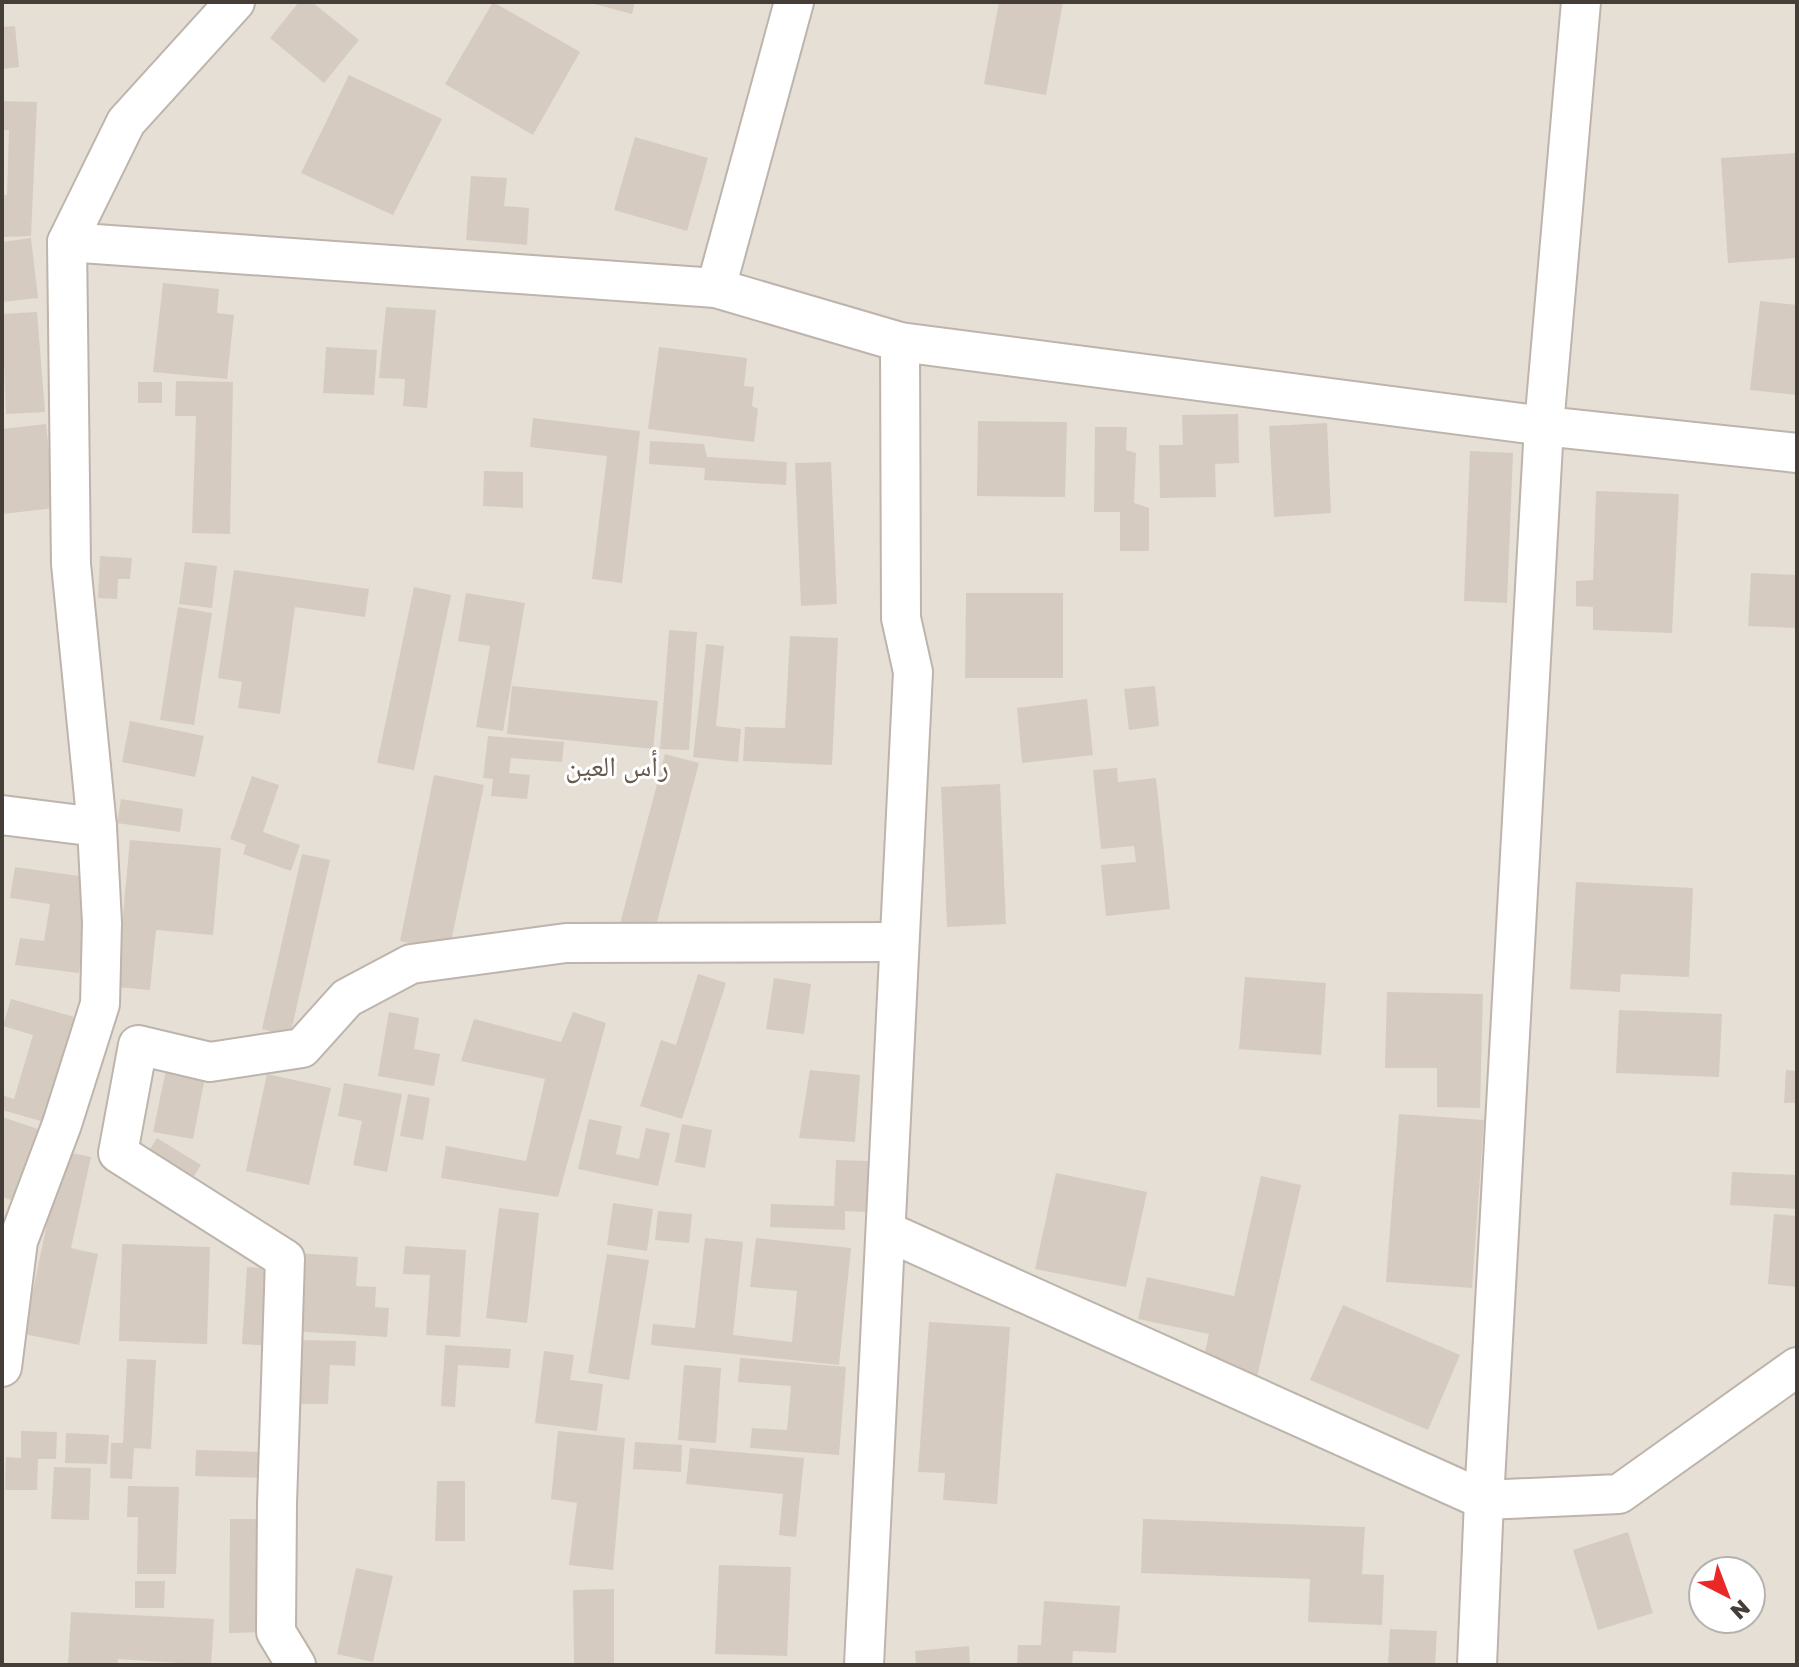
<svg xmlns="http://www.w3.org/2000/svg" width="1799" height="1667" viewBox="0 0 1799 1667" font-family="'Golos Text','Noto Naskh Arabic',sans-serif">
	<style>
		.residential { fill: #e6dfd6; fill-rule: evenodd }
		.building { fill: #d6cbc1 }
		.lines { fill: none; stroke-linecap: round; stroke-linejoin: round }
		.street-casing { stroke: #bdb4ab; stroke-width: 42 }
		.street { stroke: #fff; stroke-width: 38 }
		.labels { text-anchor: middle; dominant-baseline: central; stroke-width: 6; stroke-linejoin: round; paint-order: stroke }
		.quarter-label { font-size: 28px; fill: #675a4f; stroke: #fff }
	</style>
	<rect width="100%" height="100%" fill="#f2eee8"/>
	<path class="residential" d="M2,2h1795v1663h-1795zM1703,1571h48v48h-48z"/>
	<g class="building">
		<polygon points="299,2 312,2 359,40 324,83 270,38"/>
		<polygon points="493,2 580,52 533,135 445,84"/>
		<polygon points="587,2 635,2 632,14"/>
		<polygon points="999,2 1063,2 1046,95 984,84"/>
		<polygon points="15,26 19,67 2,69 2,27"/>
		<polygon points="349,75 442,119 393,215 301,173"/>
		<polygon points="2,101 37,102 31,236 2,237 2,195 7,195 9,130 2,130"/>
		<polygon points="635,137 708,158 687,231 614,210"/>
		<polygon points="1797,153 1797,258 1728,263 1721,158"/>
		<polygon points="471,176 507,178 504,206 529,208 527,245 466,240"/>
		<polygon points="31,238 38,298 2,302 2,242"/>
		<polygon points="163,283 219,289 217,313 234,315 227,379 153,372"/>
		<polygon points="1760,301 1797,305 1797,395 1750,390"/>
		<polygon points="386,307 436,310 427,408 403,406 405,379 379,378"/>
		<polygon points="37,312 45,412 6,414 2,314"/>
		<polygon points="326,347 377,350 374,395 323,393"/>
		<polygon points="659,347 747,358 744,386 754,387 752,406 758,409 754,442 648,429"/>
		<polygon points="176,381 233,382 230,534 192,533 196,416 175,416"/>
		<rect x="138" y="382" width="24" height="21"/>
		<polygon points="1238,414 1239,463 1215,464 1216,497 1160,498 1159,445 1183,445 1182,415"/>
		<polygon points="533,418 640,431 622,583 592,579 607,456 530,447"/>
		<polygon points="978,421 1067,422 1065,497 977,496"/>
		<polygon points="1327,423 1331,513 1274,517 1269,426"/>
		<polygon points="46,424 55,508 2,514 2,429"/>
		<polygon points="1095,427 1127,427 1126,450 1136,453 1134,503 1149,508 1149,551 1120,551 1120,512 1094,512"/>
		<polygon points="650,441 704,444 707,457 787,462 786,485 704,480 705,468 649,464"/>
		<polygon points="1470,451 1513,453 1507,603 1464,601"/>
		<polygon points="831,462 837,604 801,606 795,463"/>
		<polygon points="484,471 523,472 523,508 483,506"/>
		<polygon points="1596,491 1679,494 1672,633 1593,630 1593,607 1576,606 1576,581 1593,580"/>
		<polygon points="100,556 132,558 130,579 118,579 117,599 98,598"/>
		<polygon points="185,562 217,566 212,608 179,604"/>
		<polygon points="234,570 369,589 365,617 295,607 280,714 238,708 242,682 218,678"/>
		<polygon points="1751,573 1797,575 1797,628 1748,626"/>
		<polygon points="414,587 451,595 414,770 377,763"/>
		<polygon points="466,593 525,603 503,731 476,727 490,646 458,641"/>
		<polygon points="966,593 1063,593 1063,678 965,678"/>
		<polygon points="178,607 212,613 194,725 160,720"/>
		<polygon points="669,630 697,632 689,750 660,749"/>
		<polygon points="790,636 838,638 832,765 743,761 745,727 785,728"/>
		<polygon points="706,644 724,646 716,726 741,729 738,762 693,757"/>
		<polygon points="512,686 658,701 653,749 507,734"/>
		<polygon points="1155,686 1159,726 1129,730 1124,689"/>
		<polygon points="1087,699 1093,755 1022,763 1017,708"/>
		<polygon points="130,721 204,736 195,777 122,762"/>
		<polygon points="488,736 564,742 562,762 511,758 509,773 530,775 527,799 491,796 493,779 483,778"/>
		<polygon points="665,754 699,763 654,933 620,924"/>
		<polygon points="1117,768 1118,782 1156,778 1170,909 1106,916 1101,865 1136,862 1134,846 1101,849 1093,770"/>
		<polygon points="434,775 484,785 449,951 400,941"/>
		<polygon points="252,776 279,785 263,832 300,845 291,871 243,854 246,845 230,839"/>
		<polygon points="1000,784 1006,924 947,927 941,787"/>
		<polygon points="121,799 183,809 180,832 117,823"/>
		<polygon points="130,840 221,848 213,935 156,930 150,990 116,987"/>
		<polygon points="302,854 330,860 290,1036 262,1029"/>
		<polygon points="15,867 93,878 79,973 15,965 20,938 44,941 50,904 10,898"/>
		<polygon points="1576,882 1693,888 1689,977 1621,974 1620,992 1570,989"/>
		<polygon points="698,974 726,983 682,1119 640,1106 661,1040 676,1045"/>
		<polygon points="1245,977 1326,983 1321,1055 1239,1049"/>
		<polygon points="774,978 811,984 804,1034 766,1029"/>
		<polygon points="1387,992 1483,994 1480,1108 1437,1107 1437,1068 1385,1068"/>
		<polygon points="11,999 78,1018 48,1123 2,1110 2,1095 14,1099 33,1035 3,1026"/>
		<polygon points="1619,1010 1722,1014 1719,1077 1616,1073"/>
		<polygon points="389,1012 419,1018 414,1049 440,1054 434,1086 378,1076"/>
		<polygon points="573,1012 606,1023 558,1197 441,1178 446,1146 526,1161 545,1079 461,1061 474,1019 561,1042"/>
		<polygon points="167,1065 206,1072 193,1139 153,1132"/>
		<polygon points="810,1070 860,1075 855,1142 799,1138"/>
		<polygon points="1786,1070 1797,1071 1797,1103 1784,1103"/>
		<polygon points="267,1074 331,1088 309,1185 246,1171"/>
		<polygon points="344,1083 402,1094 387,1172 353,1165 362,1121 338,1116"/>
		<polygon points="408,1094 430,1098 423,1140 400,1136"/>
		<polygon points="1399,1114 1484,1120 1472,1288 1386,1282"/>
		<polygon points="2,1117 38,1129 14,1201 2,1197"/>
		<polygon points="589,1119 622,1126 616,1154 639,1159 646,1128 670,1133 658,1186 578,1169"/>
		<polygon points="682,1124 712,1130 705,1168 675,1162"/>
		<polygon points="157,1138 201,1165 187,1187 144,1159"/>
		<polygon points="62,1151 91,1157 71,1248 98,1254 79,1345 24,1334"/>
		<polygon points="836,1160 869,1161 867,1212 845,1211 845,1230 770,1227 771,1204 834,1206"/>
		<polygon points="1732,1172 1797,1175 1797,1209 1730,1205"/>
		<polygon points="1056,1173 1147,1192 1126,1287 1035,1269"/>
		<polygon points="1261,1176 1301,1185 1257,1377 1202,1365 1209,1334 1138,1319 1147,1277 1234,1296"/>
		<polygon points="613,1203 653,1209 647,1251 607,1245"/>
		<polygon points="499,1208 539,1213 527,1323 486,1318"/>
		<polygon points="658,1211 692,1214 689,1243 655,1240"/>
		<polygon points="1774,1214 1797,1216 1797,1287 1768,1284"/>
		<polygon points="705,1238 743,1242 733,1335 792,1342 797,1291 750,1287 756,1238 851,1248 839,1365 651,1345 653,1324 695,1328"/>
		<polygon points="122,1244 210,1247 207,1344 119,1341"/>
		<polygon points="405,1246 466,1250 460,1337 426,1335 430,1275 403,1274"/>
		<polygon points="295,1253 358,1257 356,1286 376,1287 375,1307 389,1308 387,1337 290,1331"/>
		<polygon points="607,1254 649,1260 629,1380 588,1373"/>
		<polygon points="247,1267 278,1269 273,1346 242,1344"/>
		<polygon points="1343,1305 1460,1355 1428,1430 1310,1380"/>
		<polygon points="929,1322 1010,1327 997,1504 943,1500 945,1473 918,1472"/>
		<polygon points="298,1340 356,1341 355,1366 330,1365 328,1404 297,1404"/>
		<polygon points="445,1345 511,1349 509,1368 458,1365 455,1407 441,1406"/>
		<polygon points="544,1351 574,1355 570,1380 603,1384 597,1431 535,1423"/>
		<polygon points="740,1358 846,1367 839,1455 750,1448 752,1428 787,1430 791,1386 738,1382"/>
		<polygon points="127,1359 156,1360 151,1449 134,1448 132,1479 110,1478 111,1443 123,1443"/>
		<polygon points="684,1365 721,1368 716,1443 678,1440"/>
		<polygon points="21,1431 57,1432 56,1459 38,1459 37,1490 5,1490 6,1457 21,1458"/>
		<polygon points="558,1431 625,1438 613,1570 569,1565 577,1503 551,1499"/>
		<polygon points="66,1433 109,1435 107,1464 65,1463"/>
		<polygon points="635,1442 682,1445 681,1472 633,1469"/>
		<polygon points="690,1448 804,1458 796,1537 779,1535 783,1494 686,1484"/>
		<polygon points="196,1450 263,1452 262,1478 195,1476"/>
		<polygon points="54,1467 91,1468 89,1520 51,1519"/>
		<polygon points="437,1481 465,1481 465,1541 435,1541"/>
		<polygon points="128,1486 179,1487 176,1574 137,1574 138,1517 127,1517"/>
		<polygon points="230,1519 266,1519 265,1632 229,1633"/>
		<polygon points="1143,1519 1365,1527 1362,1574 1384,1575 1382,1625 1308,1622 1310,1579 1141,1573"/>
		<polygon points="1628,1532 1653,1613 1598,1630 1573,1550"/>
		<polygon points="719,1565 791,1567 787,1656 715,1654"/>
		<polygon points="356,1568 393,1576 373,1662 337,1654"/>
		<polygon points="135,1581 165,1581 164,1608 135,1608"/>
		<polygon points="614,1589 614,1665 574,1665 573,1590"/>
		<polygon points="1044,1601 1120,1606 1116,1653 1073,1651 1072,1665 1017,1665 1018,1645 1041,1645"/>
		<polygon points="71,1612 214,1619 211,1665 118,1659 118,1665 68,1665"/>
		<polygon points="1390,1629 1437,1631 1435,1665 1388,1665"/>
		<polygon points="969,1646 970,1665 916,1665 915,1651"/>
	</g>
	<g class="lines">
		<g class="street-casing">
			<g id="street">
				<polyline points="67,242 716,288 794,2"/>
				<polyline points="716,288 900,342 1544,426 1797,453"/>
				<polyline points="2,815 97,827 102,923 100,1004 62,1124 18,1241 2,1367"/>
				<polyline points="97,827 71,564 67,242 126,122 235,2"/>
				<polyline points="886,1231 1484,1500 1619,1494 1797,1367"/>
				<polyline points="296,1665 276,1632 277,1504 285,1259 118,1153 138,1045 210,1062 302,1048 347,998 411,964 566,943 898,942"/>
				<polyline points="864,1665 913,672 901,618 900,342"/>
				<polyline points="1477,1665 1484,1500 1544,426 1581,2"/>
			</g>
		</g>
		<use href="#street" class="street"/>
	</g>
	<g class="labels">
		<g class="quarter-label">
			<text x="617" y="765">رأس العين</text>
		</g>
	</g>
	<rect width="1799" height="1667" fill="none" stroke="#453d37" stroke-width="8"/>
	<g transform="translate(1727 1595) rotate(138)"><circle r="38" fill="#ffffff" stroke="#b5b1af" stroke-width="2"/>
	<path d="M0-6L14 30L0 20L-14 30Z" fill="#ea2827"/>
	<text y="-12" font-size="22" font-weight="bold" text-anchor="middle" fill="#453d37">N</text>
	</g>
</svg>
